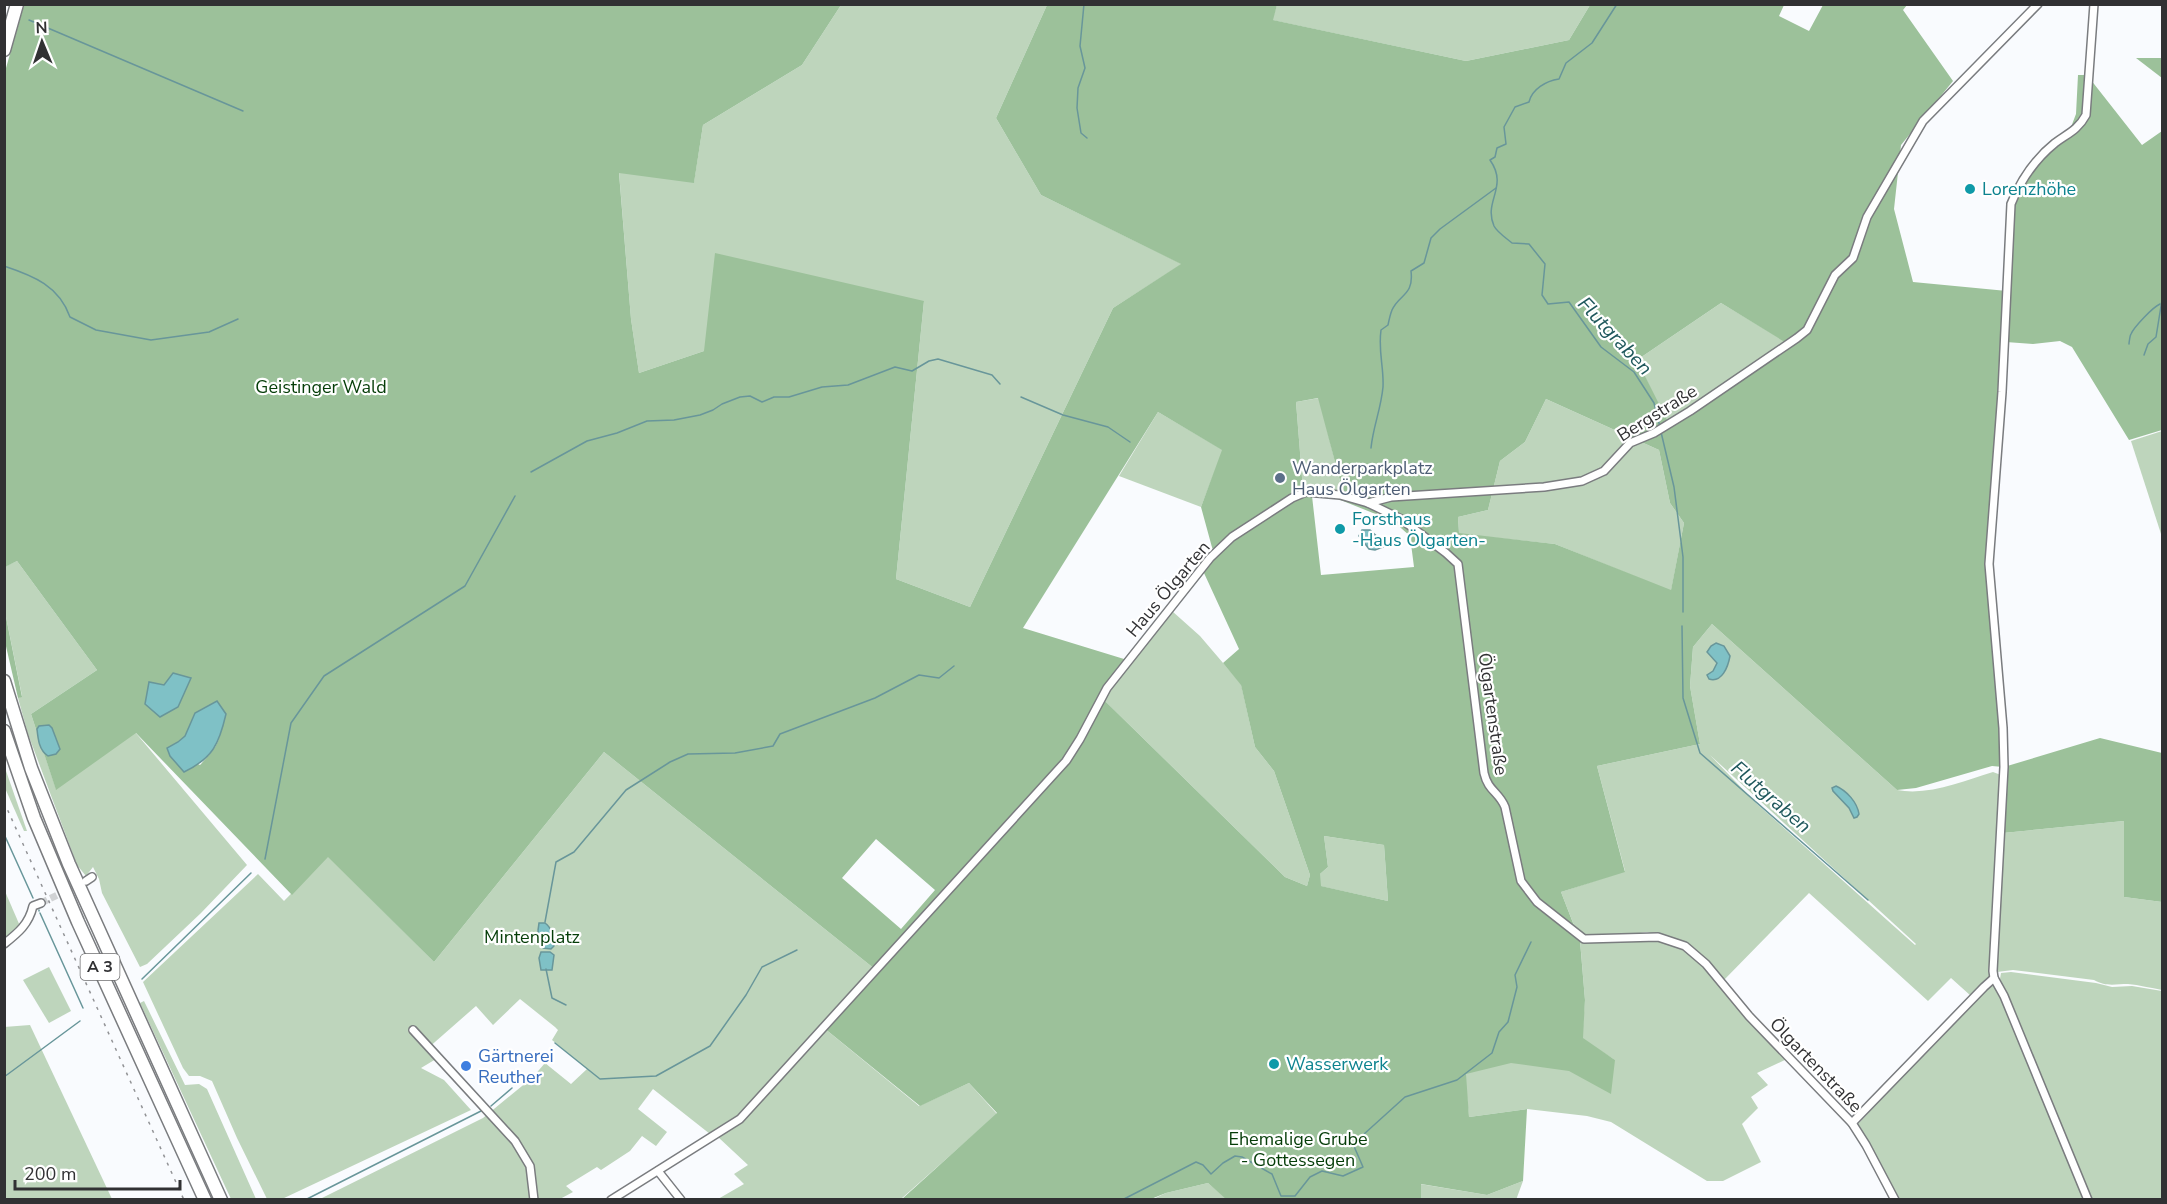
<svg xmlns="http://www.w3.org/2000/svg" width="2167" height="1204" viewBox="0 0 2167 1204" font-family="'Nunito Sans',sans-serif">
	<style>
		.green { fill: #bed5bc; fill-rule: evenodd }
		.forest { fill: #9cc19a; fill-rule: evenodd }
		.water { fill: #7fc1c6; stroke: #68969a; stroke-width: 1.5 }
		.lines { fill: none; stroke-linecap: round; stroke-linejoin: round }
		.stream { stroke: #68969a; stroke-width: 1.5 }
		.minor-tunnel { stroke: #d1d3d5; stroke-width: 7; stroke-dasharray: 7 3.5; stroke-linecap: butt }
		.minor-casing { stroke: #7a7c7f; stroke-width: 10 }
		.motorway-casing { stroke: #7a7c7f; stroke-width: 15 }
		.minor { stroke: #fff; stroke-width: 7 }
		.motorway { stroke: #fff; stroke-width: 12 }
		.rail { stroke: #929396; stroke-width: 1.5; stroke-dasharray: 3 6; stroke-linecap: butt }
		.culture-dot { fill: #0f9aa8; stroke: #fff; stroke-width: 2 }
		.service-dot { fill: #5c6f8a; stroke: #fff; stroke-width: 2 }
		.shop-dot { fill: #3f7fe0; stroke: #fff; stroke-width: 2 }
		.labels { text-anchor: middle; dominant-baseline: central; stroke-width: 4.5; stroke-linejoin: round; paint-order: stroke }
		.shield { fill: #fff; stroke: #6f6f70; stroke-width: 1.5 }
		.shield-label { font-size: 16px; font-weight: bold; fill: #313133 }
		.culture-label { font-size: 18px; fill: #0d838f; stroke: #fff; text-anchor: start }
		.park-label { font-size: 18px; fill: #053d08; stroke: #fff }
		.street-label { font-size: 18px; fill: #313133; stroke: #fff }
		.service-label { font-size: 18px; fill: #4e5e75; stroke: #fff; text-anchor: start }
		.shop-label { font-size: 18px; fill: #366cbe; stroke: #fff; text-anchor: start }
		.water-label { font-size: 20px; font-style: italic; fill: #1f585c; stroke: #fff }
	</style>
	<rect width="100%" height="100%" fill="#f9fbfe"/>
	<g class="green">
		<polygon points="841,5 1047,5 996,118 1041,195 1182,264 1113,308 970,607 896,579 924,301 704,351 639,373 631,319 619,172 694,182 703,125 802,65"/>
		<polygon points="1277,5 1590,5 1569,40 1466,61 1272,20"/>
		<polygon points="1721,303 1788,343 1666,421 1637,360"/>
		<polygon points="1319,398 1343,493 1303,490 1296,402"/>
		<polygon points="1546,399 1659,450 1670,503 1684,523 1671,591 1555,544 1459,534 1458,517 1488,510 1500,461 1525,442"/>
		<polygon points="1158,412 1223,450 1201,507 1119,476"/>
		<polygon points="2162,431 2162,537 2131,441"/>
		<polygon points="17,561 97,670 31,714 56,789 135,732 247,865 201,913 147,964 140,967 102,893 99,879 93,867 86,876 77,865 28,734 18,698 22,696 5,612 4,567"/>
		<polygon points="1172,611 1200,636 1241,684 1255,747 1274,771 1310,875 1307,886 1285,877 1104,700 1108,692"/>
		<path d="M1712,624l185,166c32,6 66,-9 96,-18l8,3 -10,201 -20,20 -20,-18 -23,23 -119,-108 -86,88 -35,-37 -12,-5 -29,-7 -29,4 -27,-1 -14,-2 -16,-41 64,-21 -28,-105 103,-22 -10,-58 3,-39zM1710,755l206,189 -1,1 -158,-141z"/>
		<polygon points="604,752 876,970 824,1028 919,1106 969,1083 997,1114 901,1199 718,1199 744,1184 734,1174 748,1165 718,1137 710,1134 653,1089 638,1109 667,1132 656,1146 642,1136 630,1151 601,1170 597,1167 566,1186 573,1192 560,1199 320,1199 483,1118 533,1077 545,1063 571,1084 587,1069 552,1040 558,1030 555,1027 520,999 493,1025 476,1006 427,1049 436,1059 421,1068 444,1080 471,1110 282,1199 267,1199 237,1138 212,1081 200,1076 189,1076 183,1068 143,982 258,874 284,901 328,856 434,962"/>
		<polygon points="5,768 27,831 24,831 5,788"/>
		<path d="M2124,821v76l38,5v88c-11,-2 -23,-5 -34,-6 -13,0 -22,3 -34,-4l-81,-10 -16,2 -2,-3 8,-136z"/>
		<polygon points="1324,836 1384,845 1388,901 1320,886 1320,874 1328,867"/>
		<polygon points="4,889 20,926 5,939 4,939"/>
		<polygon points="1649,938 1665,941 1683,949 1706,967 1787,1059 1757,1073 1768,1085 1751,1097 1758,1108 1742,1124 1761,1162 1723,1181 1707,1181 1611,1122 1587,1116 1527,1109 1469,1117 1466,1088 1210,1175 1102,1200 1516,1026 1615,1060 1582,1039 1585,1000 1580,940 1585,942"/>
		<polygon points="49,967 71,1011 49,1023 23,980"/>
		<polygon points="2011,972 2096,983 2112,987 2132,986 2162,991 2162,1199 2092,1199 2000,979 2001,973"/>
		<polygon points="1993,984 1996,985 2085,1196 2077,1200 1898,1199 1858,1124 1987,985"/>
		<polygon points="144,1001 185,1085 199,1084 207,1089 256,1199 231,1199 140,1003"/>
		<polygon points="30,1025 112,1199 6,1199 4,1027"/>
		<polygon points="1523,1181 1516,1200 1421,1199 1420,1184 1487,1195"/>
		<polygon points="1208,1183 1227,1199 1151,1200 1166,1193"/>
	</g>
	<g class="forest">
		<path d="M24,5h817l-39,60 -99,60 -9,58 -75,-10 12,146 8,54 65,-22 11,-98 209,48 -28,278 74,28 143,-299 68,-44 -140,-69 -45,-77 51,-113h230l-4,15 193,41 103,-21 21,-35h194l-5,11 30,15 14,-26h84l-4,5 50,71 -52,64 -7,64 19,73 94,9 2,-67 9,-38 11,-14 39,-37 8,-21 2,-39h9l55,70 20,-14v299l-33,10 -57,-93 -12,-6 -27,3 -27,-2 -17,222 15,203 96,-29 62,15v149l-38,-5v-76l-121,12v-66l-11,-1 -76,22 -19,2 -185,-166 -19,23 -3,39 10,58 -103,22 28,106 -64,20 19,49 5,59 -2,38 32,22 -4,34 -42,-23 -58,-8 -45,11 3,43 58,-8 -4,72 -36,14 -66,-11v15l-194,1 -19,-17 -42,10 -15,6h-249l95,-86 -28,-30 -49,23 -96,-78 52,-58 -272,-218 -170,210 -106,-105 -36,38 -156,-162 -80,57 -25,-76 66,-44 -80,-109 -12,6 -1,-492zM1721,303l67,41 -121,76 -30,-60zM1318,398l25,94 -1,1 -39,-3 -7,-88zM1546,399l113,51 11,53 14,20 -13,67 -116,-46 -96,-11 -1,-16 30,-7 12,-49 25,-19zM1158,412l64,38 -21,57 12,44 -89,108 -101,-31zM1312,496l26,3 55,22 17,15 4,31 -93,8zM1204,573l35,76 -16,14 18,22 14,62 19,24 36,104 -3,11 -22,-9 -181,-177 4,-8zM218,702c3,33 7,37 -18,63l-32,-17 10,-6 7,-6 10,-23zM1324,836l60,9 4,56 -67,-15 -1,-12 8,-7zM876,839l59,51 -34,39 -59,-51z"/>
		<polygon points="2136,58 2162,58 2162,78"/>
		<polygon points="5,612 22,697 18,698 5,642"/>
	</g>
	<g class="water">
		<polygon points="1362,530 1370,530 1383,542 1383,547 1375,550 1369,549 1359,536"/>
		<path d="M1716,643l8,3 6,10c-2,11 -8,27 -21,23l-2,-4 6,-4 4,-8 -10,-11 4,-6z"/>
		<polygon points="173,673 191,678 178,707 160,717 145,704 149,682 164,685"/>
		<path d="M217,701l9,13c-7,30 -13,44 -42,58l-14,-16 -3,-8 11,-6 7,-6 10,-23z"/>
		<path d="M49,725l3,3 8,21 -4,5 -8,2c-9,-6 -10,-17 -11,-27l2,-3z"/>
		<path d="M1836,786c11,5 21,16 23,28l-2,3 -3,1 -5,-10 -16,-17 -1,-3z"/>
		<path d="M539,923h6c6,4 10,15 9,23l-3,3 -8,-1c-5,-8 -6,-16 -4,-25z"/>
		<polygon points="541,952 550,952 554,955 552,970 541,970 539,958"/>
	</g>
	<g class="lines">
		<g class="stream">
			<polyline points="1084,4 1080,46 1085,68 1078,88 1077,108 1081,133 1087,138"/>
			<path d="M1617,4l-25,39 -26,20 -7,16c-13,2 -27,10 -30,23l-14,5 -11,20 2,17 -9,4 -2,9 -5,3c19,27 -7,41 4,66 3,6 12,12 18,17l17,1 16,20 -3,31 6,9 21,-2 32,45 33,25 20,31 6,24"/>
			<polyline points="29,20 243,111"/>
			<path d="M4,266c30,10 55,20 66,51l26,13 55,10 58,-8 29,-13"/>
			<path d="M2129,344c0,-1 1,-9 2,-10 3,-7 22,-27 29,-30"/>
			<polyline points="2144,355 2148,344 2156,337 2162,300"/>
			<polyline points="1021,397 1063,415 1108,427 1130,442"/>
			<polyline points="1661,432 1674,487 1683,557 1683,612"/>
			<path d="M1371,448c2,-21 10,-39 12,-61 1,-20 -5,-35 -2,-57l7,-5c1,-5 2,-10 4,-15 7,-16 22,-14 19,-39l13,-8 7,-25 9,-9 56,-41"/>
			<polyline points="531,472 587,441 617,433 647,421 674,420 700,415 713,410 722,404 740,397 750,396 762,402 774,397 789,397 822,387 848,385 895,367 912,371 929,361 938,359 992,375 1000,384"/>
			<polyline points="1682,626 1683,698 1700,753 1868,900"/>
			<polyline points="4,834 33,898"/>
			<polyline points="265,859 291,723 324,676 465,586 515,496"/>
			<polyline points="39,910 39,911"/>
			<polyline points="40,913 83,1008"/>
			<polyline points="545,922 556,862 574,852 626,790 670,762 688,754 735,753 773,746 780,734 875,698 919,675 939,678 954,666"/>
			<polyline points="546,969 552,998 566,1005"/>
			<polyline points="142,979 251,873"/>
			<polyline points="555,1043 600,1079 656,1076 710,1046 746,995 762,967 797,950"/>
			<polyline points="4,1077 80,1021"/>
			<polyline points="491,1106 512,1088"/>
			<polyline points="305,1200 481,1111"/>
			<polyline points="1122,1200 1196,1162 1203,1165 1211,1174 1223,1163 1235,1156 1242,1157 1272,1174 1281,1196 1295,1196 1310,1177 1322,1171 1343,1176 1363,1167 1353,1144 1405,1097 1457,1080 1492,1053 1499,1032 1508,1022 1517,987 1515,975 1531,942"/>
		</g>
		<polyline class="minor-tunnel" points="41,903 80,884"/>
		<g class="minor-casing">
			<g id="minor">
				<polyline points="1368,503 1391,497 1544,487 1582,481 1604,471 1630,443 1654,433 1690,411 1797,338 1807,330 1835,275 1853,258 1867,217 1923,121 2038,4"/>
				<polyline points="86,881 92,877"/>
				<path d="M4,944c14,-11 25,-20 29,-38l8,-3"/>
				<polyline points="413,1030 515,1141 530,1166 534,1200"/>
				<polyline points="1852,1123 1984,987 1994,978"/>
				<polyline points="658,1171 681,1200"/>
				<path d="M611,1200l129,-81 326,-358 14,-22 27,-51 103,-130 22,-21 60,-39 14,-6 34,3 28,8 33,16 45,34 12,11 26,209c4,18 15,19 21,34l16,74 16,21 47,37 74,-2 27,9 21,18 43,52 103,107 14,22 29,55"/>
				<path d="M2088,1200l-84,-204 -10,-18 -1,-7 11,-204 -1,-39 -14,-164 13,-172 9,-188c9,-22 24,-45 44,-61 12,-9 23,-13 31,-28l8,-111"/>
			</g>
		</g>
		<g class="motorway-casing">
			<g id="motorway">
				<polyline points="4,50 17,4"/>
				<polyline points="4,681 31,768 69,864 221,1200"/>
				<polyline points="4,731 34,818 78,922 205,1200"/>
			</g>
		</g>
		<use href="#minor" class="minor"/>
		<use href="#motorway" class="motorway"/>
		<polyline class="rail" points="4,802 184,1200"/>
	</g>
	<g class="culture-dot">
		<circle cx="1970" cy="189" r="6"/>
		<circle cx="1340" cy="529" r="6"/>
		<circle cx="1274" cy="1064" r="6"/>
	</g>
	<circle class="service-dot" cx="1280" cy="478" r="6"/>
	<circle class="shop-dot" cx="466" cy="1066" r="6"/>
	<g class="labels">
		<rect class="shield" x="80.5" y="954" width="39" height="26" rx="4.5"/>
		<g class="shield-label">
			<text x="100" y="967">A 3</text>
		</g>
		<g class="culture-label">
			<text x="1982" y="189">Lorenzhöhe</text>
			<text x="1352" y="519">Forsthaus<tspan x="1352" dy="21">-Haus Ölgarten-</tspan></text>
			<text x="1286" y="1064">Wasserwerk</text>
		</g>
		<g class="park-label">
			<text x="321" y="387">Geistinger Wald</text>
			<text x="532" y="937">Mintenplatz</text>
			<text x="1298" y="1139">Ehemalige Grube<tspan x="1298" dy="21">- Gottessegen</tspan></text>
		</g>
		<g class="street-label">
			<text transform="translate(1657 413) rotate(-32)">Bergstraße</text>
			<text transform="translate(1168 589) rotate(-50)">Haus Ölgarten</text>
			<text transform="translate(1493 714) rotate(82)">Ölgartenstraße</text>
			<text transform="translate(1816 1065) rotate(46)">Ölgartenstraße</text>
		</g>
		<g class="service-label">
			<text x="1292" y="468">Wanderparkplatz<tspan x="1292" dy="21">Haus Ölgarten</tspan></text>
		</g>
		<g class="shop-label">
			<text x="478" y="1056">Gärtnerei<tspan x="478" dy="21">Reuther</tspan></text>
		</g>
		<g class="water-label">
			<text transform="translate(1615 336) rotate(47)">Flutgraben</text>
			<text transform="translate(1771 797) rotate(41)">Flutgraben</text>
		</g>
	</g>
	<rect width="2167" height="1204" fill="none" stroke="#313133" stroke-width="12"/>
	<g transform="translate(42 42) rotate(358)" stroke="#ffffff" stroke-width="4.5" paint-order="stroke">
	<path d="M0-4.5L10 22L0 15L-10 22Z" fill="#313133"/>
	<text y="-9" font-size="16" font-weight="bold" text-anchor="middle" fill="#313133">N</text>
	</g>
	<path d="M15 1180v9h165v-9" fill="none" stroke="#313133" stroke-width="3"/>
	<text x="24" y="1180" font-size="18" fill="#313133" stroke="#ffffff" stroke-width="4.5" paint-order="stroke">200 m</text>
</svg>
